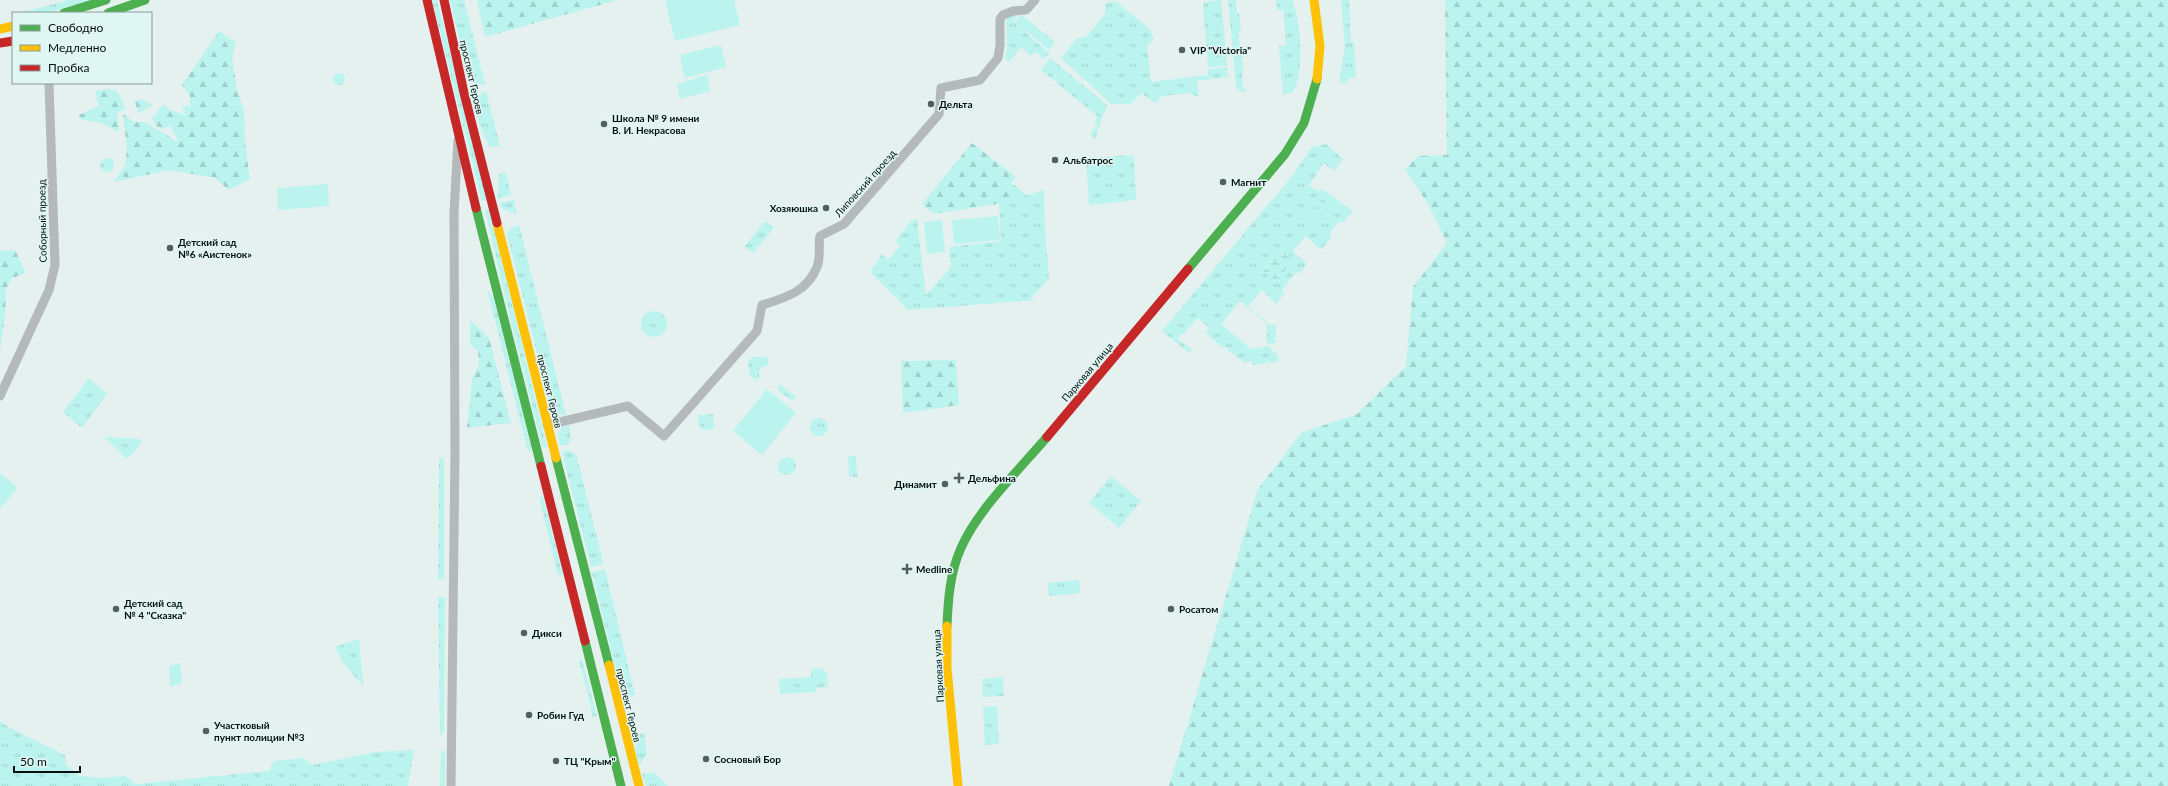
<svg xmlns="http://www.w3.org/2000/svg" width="2168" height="786" viewBox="0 0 2168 786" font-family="Lato,sans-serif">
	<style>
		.grass { fill: url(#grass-tufts); fill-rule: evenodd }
		.forest { fill: url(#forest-firs) }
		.wetland { fill: url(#wetland-marsh) }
		.pitch { fill: #bbf4ee }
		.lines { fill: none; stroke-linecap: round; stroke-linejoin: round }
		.street { stroke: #b4b9b9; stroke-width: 9 }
		.fast { stroke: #4caf50; stroke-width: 9 }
		.slow { stroke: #ffc107; stroke-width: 9 }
		.jam { stroke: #c62828; stroke-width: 9 }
		.poi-dot { fill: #545e5d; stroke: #dff6f3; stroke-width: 1.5 }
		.labels { text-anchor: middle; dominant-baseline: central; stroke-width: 3; stroke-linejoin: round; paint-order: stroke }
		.poi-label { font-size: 10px; font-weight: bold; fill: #070f0e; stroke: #dff6f3; text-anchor: start }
		.street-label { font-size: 10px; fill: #070f0e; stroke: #dff6f3 }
	</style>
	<defs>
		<pattern id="grass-tufts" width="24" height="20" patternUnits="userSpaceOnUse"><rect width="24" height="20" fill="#bbf4ee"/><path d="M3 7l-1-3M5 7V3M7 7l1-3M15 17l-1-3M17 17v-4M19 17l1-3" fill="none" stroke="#9fd0cb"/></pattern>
		<pattern id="forest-firs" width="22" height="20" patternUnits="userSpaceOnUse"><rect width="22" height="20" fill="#bbf4ee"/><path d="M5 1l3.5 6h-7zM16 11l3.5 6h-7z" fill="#9fd0cb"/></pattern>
		<pattern id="wetland-marsh" width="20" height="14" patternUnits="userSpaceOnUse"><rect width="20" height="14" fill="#bbf4ee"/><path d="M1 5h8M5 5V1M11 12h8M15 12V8" fill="none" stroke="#9fd0cb"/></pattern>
	</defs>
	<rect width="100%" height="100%" fill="#e4f1ef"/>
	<g class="grass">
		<polygon points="68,0 91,0 47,13 20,13"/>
		<polygon points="432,0 437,0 487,200 482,201"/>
		<polygon points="450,0 464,0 485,84 476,84 469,81"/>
		<polygon points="1221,0 1227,65 1208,68 1203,5 1204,2"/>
		<polygon points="1228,0 1236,0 1237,13 1239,13 1241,31 1238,32 1244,70 1242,70 1243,89 1246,89 1246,92 1241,92 1236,87"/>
		<path d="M1276,0h16c9,22 13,72 1,92l-10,3 -4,-49 7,-1 -3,-35h-6z"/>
		<polygon points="1341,0 1349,0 1351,42 1354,42 1356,77 1349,78 1347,83 1339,83 1345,46"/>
		<polygon points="1113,1 1117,2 1150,29 1154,39 1147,46 1151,82 1208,75 1208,70 1227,67 1228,77 1197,81 1199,98 1191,93 1161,96 1157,102 1153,102 1141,93 1131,104 1111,104 1061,58 1077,38 1086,37 1105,14 1106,4"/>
		<polygon points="1020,13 1013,21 1049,53 1044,59 1035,52 1031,56 1021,47 1009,62 1005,59 1007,47 1006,20 1008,17"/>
		<polygon points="1020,16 1024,17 1055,42 1049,50 1015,22"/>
		<polygon points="1050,58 1107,105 1095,139 1090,134 1098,125 1094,122 1098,117 1041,70"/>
		<circle cx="339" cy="79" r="6"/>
		<path d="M486,91l14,55 -10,1c-8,-15 -15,-31 -15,-49z"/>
		<path d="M1326,144l17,15 -9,12 -10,-8 -15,22 11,7 2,-3 31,22 -10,12 -4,-2 -10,13 3,3 -11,13 -15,-14 -13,15 14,13 -8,10 -3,-2 -14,18 3,3 -9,11 -14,-14 -14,16 23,20 1,-2 4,3 -1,16 -8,1 -1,-21 -26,-22 -19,23 30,25 17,-3 10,9 1,6 -9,2 -1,-2 -4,2 -12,2 -1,-4 -8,2 -13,-11 -1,1 -3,-2 1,-2 -3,-3 -2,2 -17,-15 4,-5 -13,-10 -14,17 -2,-1 -4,5 15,10 -3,4 -27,-22 130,-155 20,-29zM1282,250l12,9 -19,22 -12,-10z"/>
		<polygon points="1134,155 1136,200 1089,205 1086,158"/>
		<circle cx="107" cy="165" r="7"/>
		<polygon points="506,173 511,195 498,199 499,174"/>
		<polygon points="1044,190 1045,229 1049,279 1032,297 1034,300 908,310 870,272 882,254 888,260 900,246 895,241 911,221 917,219 926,295 951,267 949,247 1001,241 999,204"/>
		<polygon points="514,200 517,215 502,208 500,203"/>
		<polygon points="489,209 547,447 543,448 511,322 485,210"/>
		<polygon points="765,221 774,228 753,253 744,247"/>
		<polygon points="519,225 566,415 555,414 551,408 507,234 510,229"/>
		<polygon points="487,289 494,299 532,451 528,452"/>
		<circle cx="654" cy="324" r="13"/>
		<polygon points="752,357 766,357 769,361 767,366 762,367 759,372 759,377 756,380 750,376 748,362"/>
		<polygon points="89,378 107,394 82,428 63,412"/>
		<polygon points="780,384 796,397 792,401 777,389"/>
		<polygon points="713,414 714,429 704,430 699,426 698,415"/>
		<circle cx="819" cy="427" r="9"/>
		<polygon points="569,425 571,440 567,445 560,445 558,434 563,426"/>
		<polygon points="104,437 140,439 142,443 127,459"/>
		<polygon points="568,450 576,454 602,557 603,564 591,567 562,452"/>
		<polygon points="848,456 856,456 857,477 849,477"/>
		<circle cx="787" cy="466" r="9"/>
		<polygon points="439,458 444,459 444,579 438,580"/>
		<polygon points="1111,476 1141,501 1119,528 1089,503"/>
		<polygon points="539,497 543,497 563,574 558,575"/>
		<polygon points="605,569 635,695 626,696 618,679 592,573"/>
		<polygon points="1079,580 1080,593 1049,596 1048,583"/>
		<polygon points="438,597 445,597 444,731 440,735"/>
		<polygon points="359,639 363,686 342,661 335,647"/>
		<polygon points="579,659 582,660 597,716 593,717"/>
		<polygon points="821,668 827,673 828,687 816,688 816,692 780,694 779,679 811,677 811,669"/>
		<polygon points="1003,677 1004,696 983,697 982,679"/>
		<polygon points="997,706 999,744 985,745 983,707"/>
		<polygon points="0,721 10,728 65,755 66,765 80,776 100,778 125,776 136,784 269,771 274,761 304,758 312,765 375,752 414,750 408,786 0,786"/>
		<polygon points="644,733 647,754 639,765 636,754 636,735"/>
		<polygon points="441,750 445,751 445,786 440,786"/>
		<polygon points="653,772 668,786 646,786 642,774"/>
	</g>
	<g class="forest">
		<polygon points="477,0 618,0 485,37"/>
		<polygon points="1445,0 2168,0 2168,786 1169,786 1258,489 1302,432 1356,415 1406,366 1413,287 1447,243 1429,206 1405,169 1418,156 1447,155"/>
		<path d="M219,31l17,12 -4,14 5,33 7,21 1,32 5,36 -21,11 -14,-12 -46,-8 -55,12 11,-16 2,-17 -4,-35 11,8h12c10,8 20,11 29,19l3,-1 -8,-14 -7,3 -7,-3 -5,-11 4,1 3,-6 7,-6 3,5 17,6 -3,-7 6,-3 2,4v-13l-8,-11z"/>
		<polygon points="107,89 116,91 123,101 125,110 117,112 119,132 101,123 80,119 79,115 99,106 95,91"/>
		<polygon points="142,99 153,105 139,113 134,101"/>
		<polygon points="972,143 1016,177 1012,183 1027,196 1009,202 934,214 922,204"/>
		<polygon points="15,250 26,273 12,278 6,289 5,315 0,351 0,251"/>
		<polygon points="470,320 489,338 511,423 467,428 472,378 479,366 478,351 470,344"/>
		<polygon points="956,360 959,405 903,413 901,361"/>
	</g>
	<g class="wetland">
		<polygon points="1322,199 1330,205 1318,221 1310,215"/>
		<polygon points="1282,250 1294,259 1276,281 1263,272"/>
	</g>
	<g class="pitch">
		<polygon points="665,0 734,0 740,25 675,41"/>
		<polygon points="721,45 726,67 685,78 680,55"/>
		<polygon points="707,75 710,91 680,99 677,84"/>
		<polygon points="328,184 329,206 278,210 277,188"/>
		<polygon points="998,216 1000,240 954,244 952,220"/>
		<polygon points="942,220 945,252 927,254 924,222"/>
		<polygon points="767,389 796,413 762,455 733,431"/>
		<polygon points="0,473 18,488 0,508"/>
		<polygon points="180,663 182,684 170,686 169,666"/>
	</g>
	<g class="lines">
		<g class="street">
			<polyline points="0,396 49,290 55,265 49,83"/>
			<path d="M547,425l81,-19 36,30 93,-105 5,-26c23,-7 45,-13 55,-38 4,-9 1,-22 3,-31l24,-12 95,-110 2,-26 39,-8 18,-22 2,-13v-26l3,-4 10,-4 13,-1 9,-10"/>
			<polyline points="451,786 455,453 454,212 458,140"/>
		</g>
		<g class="fast">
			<polyline points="64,13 106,0"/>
			<polyline points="108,13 145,0"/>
			<polyline points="476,208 541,466"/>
			<polyline points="1188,269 1285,154 1304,123 1317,79"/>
			<polyline points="556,458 609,665"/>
			<path d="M947,626c1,-26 3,-54 14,-78 17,-39 59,-79 86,-111"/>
			<polyline points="585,641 621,786"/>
		</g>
		<g class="slow">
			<polyline points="1314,0 1320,46 1317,79"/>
			<polyline points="0,29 13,26"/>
			<polyline points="497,223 556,458"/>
			<polyline points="947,626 947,668 958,786"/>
			<polyline points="609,665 639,786"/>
		</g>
		<g class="jam">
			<polyline points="427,0 476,208"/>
			<polyline points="444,0 464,93 497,223"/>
			<polyline points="0,43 13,41"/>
			<polyline points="1047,437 1188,269"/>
			<polyline points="541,466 585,641"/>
		</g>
	</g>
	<g class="poi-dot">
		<circle cx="1182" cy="50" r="4"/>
		<circle cx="931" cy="104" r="4"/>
		<circle cx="604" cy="124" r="4"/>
		<circle cx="1055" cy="160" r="4"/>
		<circle cx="1223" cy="182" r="4"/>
		<circle cx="826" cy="208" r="4"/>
		<circle cx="170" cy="248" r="4"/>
		<path d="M957 472h4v4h4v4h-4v4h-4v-4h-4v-4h4z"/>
		<circle cx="945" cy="484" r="4"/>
		<path d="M905 563h4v4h4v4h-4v4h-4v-4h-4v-4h4z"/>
		<circle cx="116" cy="609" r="4"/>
		<circle cx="1171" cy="609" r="4"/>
		<circle cx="524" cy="633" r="4"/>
		<circle cx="529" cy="715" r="4"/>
		<circle cx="206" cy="731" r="4"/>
		<circle cx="706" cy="759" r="4"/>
		<circle cx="556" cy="761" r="4"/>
	</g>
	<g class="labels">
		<g class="poi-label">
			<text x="1190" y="50">VIP "Victoria"</text>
			<text x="939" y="104">Дельта</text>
			<text x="612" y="118">Школа № 9 имени<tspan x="612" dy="12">В. И. Некрасова</tspan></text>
			<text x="1063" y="160">Альбатрос</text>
			<text x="1231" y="182">Магнит</text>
			<text x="818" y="208" text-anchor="end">Хозяюшка</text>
			<text x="178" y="242">Детский сад<tspan x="178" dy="12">№6 «Аистенок»</tspan></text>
			<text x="968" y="478">Дельфина</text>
			<text x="937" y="484" text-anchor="end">Динамит</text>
			<text x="916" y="569">Medline</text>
			<text x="124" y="603">Детский сад<tspan x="124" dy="12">№ 4 "Сказка"</tspan></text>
			<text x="1179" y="609">Росатом</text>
			<text x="532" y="633">Дикси</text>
			<text x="537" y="715">Робин Гуд</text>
			<text x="214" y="725">Участковый<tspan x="214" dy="12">пункт полиции №3</tspan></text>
			<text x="714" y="759">Сосновый Бор</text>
			<text x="564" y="761">ТЦ "Крым"</text>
		</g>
		<g class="street-label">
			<text transform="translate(472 77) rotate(77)">проспект Героев</text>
			<text transform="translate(865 183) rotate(-48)">Липовский проезд</text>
			<text transform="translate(42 221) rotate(-91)">Соборный проезд</text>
			<text transform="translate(1087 372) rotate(-50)">Парковая улица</text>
			<text transform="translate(550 391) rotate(76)">проспект Героев</text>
			<text transform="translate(938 666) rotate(-93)">Парковая улица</text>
			<text transform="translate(629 705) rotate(76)">проспект Героев</text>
		</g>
	</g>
	<rect x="12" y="12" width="140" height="72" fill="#dff6f3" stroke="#899a97"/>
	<rect x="20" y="25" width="20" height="6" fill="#4caf50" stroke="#899a97"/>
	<text x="48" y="32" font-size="12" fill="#070f0e">Свободно</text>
	<rect x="20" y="45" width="20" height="6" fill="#ffc107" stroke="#899a97"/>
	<text x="48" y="52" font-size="12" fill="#070f0e">Медленно</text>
	<rect x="20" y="65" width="20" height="6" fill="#c62828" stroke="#899a97"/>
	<text x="48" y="72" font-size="12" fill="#070f0e">Пробка</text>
	<path d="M14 766v6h66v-6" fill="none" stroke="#070f0e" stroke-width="2"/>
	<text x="20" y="766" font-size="12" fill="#070f0e" stroke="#dff6f3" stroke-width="3" paint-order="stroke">50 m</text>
</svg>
